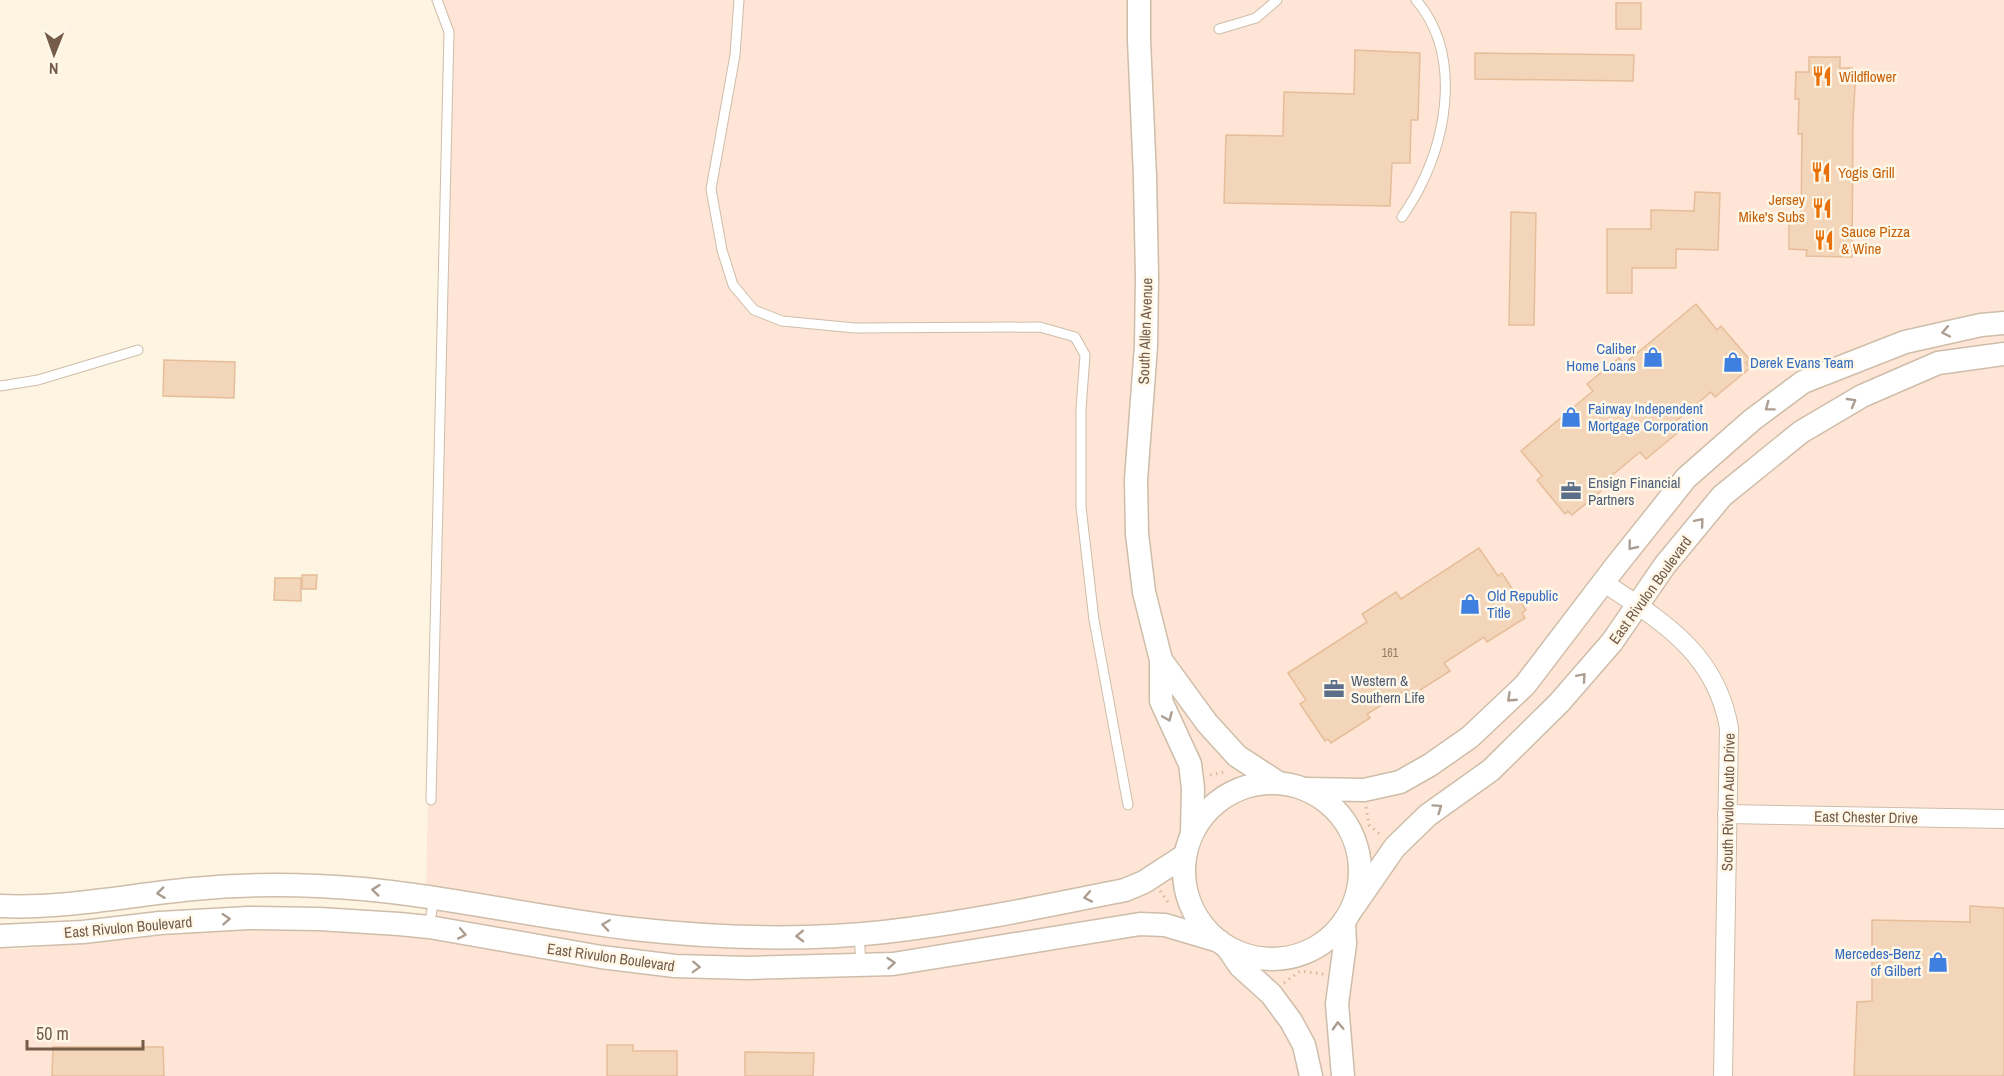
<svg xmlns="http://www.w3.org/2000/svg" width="2004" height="1076" viewBox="0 0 2004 1076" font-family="'Archivo Narrow',sans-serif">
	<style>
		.commercial { fill: #fee5d5 }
		.building { fill: #f3d5b9; stroke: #e6bd99; stroke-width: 1.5 }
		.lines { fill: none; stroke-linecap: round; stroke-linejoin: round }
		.service-casing { stroke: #cebda9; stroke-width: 11 }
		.minor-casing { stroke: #cebda9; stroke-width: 20 }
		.tertiary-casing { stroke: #cebda9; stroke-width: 25 }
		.path { stroke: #d8b99c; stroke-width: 3; stroke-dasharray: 1.5 4.5; stroke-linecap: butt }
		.service { stroke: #fff; stroke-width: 9 }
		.minor { stroke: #fff; stroke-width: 18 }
		.tertiary { stroke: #fff; stroke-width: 22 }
		.oneway { stroke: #ac9d91 }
		.labels { text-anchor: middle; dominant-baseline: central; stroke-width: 5; stroke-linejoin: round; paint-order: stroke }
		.number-label { font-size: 12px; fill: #947a64 }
		.food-label { font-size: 15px; fill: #c56008; stroke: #fff8e9; text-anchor: start }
		.street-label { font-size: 15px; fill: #755c48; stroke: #fff8e9 }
		.shop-label { font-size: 15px; fill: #366cbe; stroke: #fff8e9; text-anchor: start }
		.service-label { font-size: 15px; fill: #4e5e75; stroke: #fff8e9; text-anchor: start }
	</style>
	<rect width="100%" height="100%" fill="#fdf5e2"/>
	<polygon class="commercial" points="444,0 2004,0 2004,1076 0,1076 0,948 18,949 230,929 317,928 425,938"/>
	<g class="building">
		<rect x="1616" y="3" width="25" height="26"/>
		<polygon points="1355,50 1420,53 1418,120 1411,120 1410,163 1392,163 1390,206 1224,203 1226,135 1283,136 1284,92 1354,94"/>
		<polygon points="1475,53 1634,55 1633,81 1475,79"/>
		<polygon points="1809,57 1840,57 1840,68 1852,68 1851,70 1856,70 1853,120 1852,257 1806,256 1807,250 1789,249 1789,221 1801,221 1802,134 1798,134 1799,99 1795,99 1796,72 1809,72"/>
		<polygon points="1695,192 1720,193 1718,250 1676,249 1676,268 1632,268 1632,293 1607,293 1607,229 1651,229 1651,210 1694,211"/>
		<polygon points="1511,212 1536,213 1534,325 1509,325"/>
		<polygon points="1696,304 1717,330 1721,326 1750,360 1746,363 1750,368 1715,397 1711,392 1675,422 1681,430 1646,459 1640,452 1604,482 1607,486 1572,515 1568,511 1565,514 1537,480 1542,476 1521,451 1593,391 1587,384 1619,358 1624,364"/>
		<polygon points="164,360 235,362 234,398 163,396"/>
		<polygon points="1479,548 1498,576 1502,573 1526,610 1522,613 1525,618 1487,642 1484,637 1444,663 1450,671 1411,696 1407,689 1367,714 1370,718 1331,743 1328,739 1325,741 1300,704 1306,700 1288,673 1367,622 1362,614 1396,592 1401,599"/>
		<polygon points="302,575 317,575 316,589 302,589"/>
		<polygon points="275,578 301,578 301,601 274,600"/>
		<polygon points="1970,906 2004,908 2004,1076 1854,1076 1857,1002 1872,1001 1872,920 1970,922"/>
		<polygon points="607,1045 633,1045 633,1051 677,1051 677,1076 607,1076"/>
		<polygon points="53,1047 163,1047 164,1076 52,1076"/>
		<polygon points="745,1052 814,1053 813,1076 745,1076"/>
	</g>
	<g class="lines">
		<g class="service-casing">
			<g id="service">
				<polyline points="739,0 735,55 711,189 722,250 733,285 754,310 782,321 855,328 1040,327 1075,337 1085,355 1081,409 1081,507 1094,620 1128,805"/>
				<polyline points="1219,29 1256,18 1277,0"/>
				<path d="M1402,217c6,-9 12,-18 17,-28 29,-56 42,-137 -3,-189"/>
				<polyline points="0,386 38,380 138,350"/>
				<polyline points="431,800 449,32 437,0"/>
				<polyline points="429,927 434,898"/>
				<polyline points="859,934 861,965"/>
			</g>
		</g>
		<g class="minor-casing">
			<g id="minor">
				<path d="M1603,582c60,40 113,71 126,146l-6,348"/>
				<polyline points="1727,814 2004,819"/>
			</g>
		</g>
		<g class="tertiary-casing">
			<g id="tertiary">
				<polyline points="1139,0 1139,40 1145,177 1147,276 1146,346 1136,480 1137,534 1144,592 1161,660 1161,701 1190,764 1193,788 1192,833"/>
				<polyline points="1161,660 1207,723 1237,756 1277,782"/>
				<circle cx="1272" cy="871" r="88"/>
				<polyline points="1306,789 1364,790 1400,782 1430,765 1470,737 1525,685 1615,567 1686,478 1752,420 1803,382 1905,342 1981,325 2004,323"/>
				<path d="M0,906c65,3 129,-11 193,-17 41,-4 83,-5 125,-3 106,4 210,31 316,43 82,9 168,12 250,3 81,-9 162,-26 241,-42l19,-8 40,-26"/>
				<polyline points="1352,909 1395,847 1428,815 1491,770 1559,703 1612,642 1665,565 1722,496 1801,432 1862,396 1938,363 2004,354"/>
				<polyline points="0,936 83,932 160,923 248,918 319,919 399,924 429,927 601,957 675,966 748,968 893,964 1140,924 1165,925 1219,941"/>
				<polyline points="1227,947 1240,966 1271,994 1291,1021 1304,1045 1311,1076"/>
				<polyline points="1343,1076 1337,1004 1345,944 1344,922"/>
			</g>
		</g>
		<g class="path">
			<polyline points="1210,775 1224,772 1226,770"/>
			<polyline points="1366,807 1369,825 1382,836"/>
			<polyline points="1160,891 1168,902 1167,906"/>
			<polyline points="1284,983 1300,971 1324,974"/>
		</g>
		<use href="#service" class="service"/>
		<use href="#minor" class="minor"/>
		<use href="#tertiary" class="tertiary"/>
	</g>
	<defs><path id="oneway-chevron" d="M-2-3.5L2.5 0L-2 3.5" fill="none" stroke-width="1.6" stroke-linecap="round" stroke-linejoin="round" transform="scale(1.5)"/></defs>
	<g class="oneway">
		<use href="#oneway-chevron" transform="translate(1946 332) rotate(168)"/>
		<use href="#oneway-chevron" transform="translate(1852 402) rotate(-30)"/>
		<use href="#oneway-chevron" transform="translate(1769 407) rotate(143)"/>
		<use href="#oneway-chevron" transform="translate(1700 522) rotate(-50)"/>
		<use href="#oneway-chevron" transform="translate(1632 546) rotate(129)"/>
		<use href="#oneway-chevron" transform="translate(1582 677) rotate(-49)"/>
		<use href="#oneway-chevron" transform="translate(1511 698) rotate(137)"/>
		<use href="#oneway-chevron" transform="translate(1168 717) rotate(67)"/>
		<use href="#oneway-chevron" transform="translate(1438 808) rotate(-35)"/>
		<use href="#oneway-chevron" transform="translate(376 890) rotate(-174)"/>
		<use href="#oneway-chevron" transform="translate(161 893) rotate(173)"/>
		<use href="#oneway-chevron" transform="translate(1088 897) rotate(169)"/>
		<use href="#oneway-chevron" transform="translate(226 919) rotate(-4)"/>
		<use href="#oneway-chevron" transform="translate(606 925) rotate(-172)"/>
		<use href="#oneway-chevron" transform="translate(462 934) rotate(11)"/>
		<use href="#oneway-chevron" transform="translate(800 936) rotate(179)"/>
		<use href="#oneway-chevron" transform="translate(891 963) rotate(-5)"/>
		<use href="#oneway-chevron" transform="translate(696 967) rotate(2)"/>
		<use href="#oneway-chevron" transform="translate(1338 1026) rotate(-93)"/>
	</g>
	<defs>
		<g id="restaurant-bare" transform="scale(1.62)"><path d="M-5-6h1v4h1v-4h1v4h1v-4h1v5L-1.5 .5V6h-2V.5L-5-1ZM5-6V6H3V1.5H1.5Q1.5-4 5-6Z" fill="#e8710a" stroke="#fff8e9" stroke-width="2.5" paint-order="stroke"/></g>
		<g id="shop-bare" transform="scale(1.62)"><path d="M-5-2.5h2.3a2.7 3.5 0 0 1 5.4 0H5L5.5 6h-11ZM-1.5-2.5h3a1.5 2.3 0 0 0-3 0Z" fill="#3f7fe0" stroke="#fff8e9" stroke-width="2.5" paint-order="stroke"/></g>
		<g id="office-bare" transform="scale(1.62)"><path d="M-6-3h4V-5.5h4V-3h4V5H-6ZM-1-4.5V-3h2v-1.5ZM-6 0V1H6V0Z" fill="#5c6f8a" stroke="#fff8e9" stroke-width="2.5" paint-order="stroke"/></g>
	</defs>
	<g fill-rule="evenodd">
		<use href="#restaurant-bare" x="1822" y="76"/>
		<use href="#restaurant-bare" x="1821" y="172"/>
		<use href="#restaurant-bare" x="1822" y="208"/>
		<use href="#restaurant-bare" x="1824" y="240"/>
		<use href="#shop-bare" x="1653" y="357"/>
		<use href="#shop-bare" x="1733" y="362"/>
		<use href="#shop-bare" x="1571" y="417"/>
		<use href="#office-bare" x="1571" y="491"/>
		<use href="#shop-bare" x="1470" y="604"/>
		<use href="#office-bare" x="1334" y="689"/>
		<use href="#shop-bare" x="1938" y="962"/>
	</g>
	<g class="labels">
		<g class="number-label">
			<text x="1390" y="653">161</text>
		</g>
		<g class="food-label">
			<text x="1839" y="76">Wildflower</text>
			<text x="1838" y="172">Yogis Grill</text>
			<text x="1805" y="199" text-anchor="end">Jersey<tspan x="1805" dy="17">Mike's Subs</tspan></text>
			<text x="1841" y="231">Sauce Pizza<tspan x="1841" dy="17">&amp; Wine</tspan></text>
		</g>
		<g class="street-label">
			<text transform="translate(1145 331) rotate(-88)">South Allen Avenue</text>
			<text transform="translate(1650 590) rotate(-54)">East Rivulon Boulevard</text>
			<text transform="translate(1728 802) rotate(-89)">South Rivulon Auto Drive</text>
			<text transform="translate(1866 817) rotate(1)">East Chester Drive</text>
			<text transform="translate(128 927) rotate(-5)">East Rivulon Boulevard</text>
			<text transform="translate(611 957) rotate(8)">East Rivulon Boulevard</text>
		</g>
		<g class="shop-label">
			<text x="1636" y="348" text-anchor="end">Caliber<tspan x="1636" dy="17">Home Loans</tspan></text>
			<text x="1750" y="362">Derek Evans Team</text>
			<text x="1588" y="408">Fairway Independent<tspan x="1588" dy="17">Mortgage Corporation</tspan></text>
			<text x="1487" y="595">Old Republic<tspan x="1487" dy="17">Title</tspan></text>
			<text x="1921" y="953" text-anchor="end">Mercedes-Benz<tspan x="1921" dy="17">of Gilbert</tspan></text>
		</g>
		<g class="service-label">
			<text x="1588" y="482">Ensign Financial<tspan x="1588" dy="17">Partners</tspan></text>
			<text x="1351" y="680">Western &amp;<tspan x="1351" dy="17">Southern Life</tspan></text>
		</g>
	</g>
	<g transform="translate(54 54) rotate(181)" stroke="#fff8e9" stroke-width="4.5" paint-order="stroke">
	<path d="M0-4.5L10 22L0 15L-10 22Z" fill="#755c48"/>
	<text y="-9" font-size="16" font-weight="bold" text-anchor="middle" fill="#755c48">N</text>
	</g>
	<path d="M27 1040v9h116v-9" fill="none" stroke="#755c48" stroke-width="3"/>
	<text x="36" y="1040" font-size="18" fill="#755c48" stroke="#fff8e9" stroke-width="4.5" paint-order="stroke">50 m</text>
</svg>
